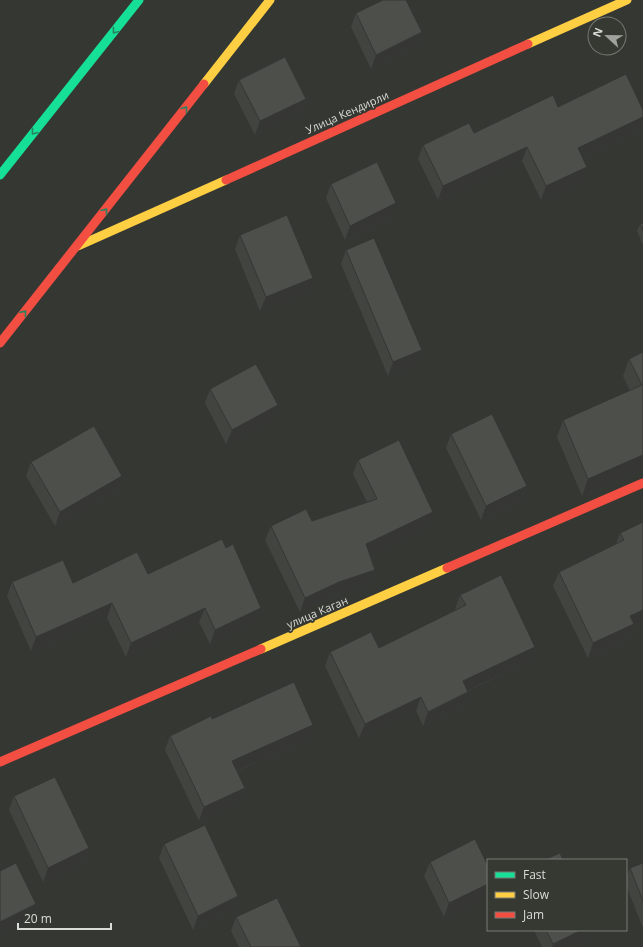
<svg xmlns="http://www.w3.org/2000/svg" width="643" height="947" viewBox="0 0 643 947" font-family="'Open Sans',sans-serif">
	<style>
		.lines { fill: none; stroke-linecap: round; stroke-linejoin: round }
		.fast { stroke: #16e098; stroke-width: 9 }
		.slow { stroke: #ffcf43; stroke-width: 9 }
		.jam { stroke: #f24e42; stroke-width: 9 }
		.wall { fill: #424440 }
		.shaded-wall { fill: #363734 }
		.building { fill: #4d4f4b; stroke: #363734 }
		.oneway { stroke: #288460 }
		.labels { text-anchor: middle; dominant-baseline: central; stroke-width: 3.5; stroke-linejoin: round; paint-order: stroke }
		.street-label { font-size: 11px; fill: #dbdcd8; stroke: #363832 }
	</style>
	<rect width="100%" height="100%" fill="#353733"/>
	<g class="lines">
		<polyline class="fast" points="0,175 139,0"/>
		<g class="slow">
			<polyline points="528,44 627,0"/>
			<polyline points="204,84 270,0"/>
			<polyline points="78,246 226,180"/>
			<polyline points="261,649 447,568"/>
		</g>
		<g class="jam">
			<polyline points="226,180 528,44"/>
			<polyline points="0,343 204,84"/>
			<polyline points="447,568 643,483"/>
			<polyline points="0,762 261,649"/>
		</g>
	</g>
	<g class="wall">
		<polygon points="356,13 422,32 417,46 371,69 351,27"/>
		<polygon points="239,80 306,99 300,113 255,135 234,94"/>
		<polygon points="558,107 643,110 643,122 640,130 582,158 582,181 541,200 522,161 438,200 418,159 423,145 474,133"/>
		<polygon points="331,184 391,217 345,240 326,198"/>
		<polygon points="643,223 643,245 637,231 640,224"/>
		<polygon points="240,235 308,292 260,311 235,249"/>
		<polygon points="346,250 416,364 388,376 341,264"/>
		<polygon points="643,352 643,469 582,496 557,437 563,420 630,391 623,376 629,359"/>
		<polygon points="210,389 278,405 273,419 226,444 205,403"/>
		<polygon points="451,434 527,486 521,500 481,520 446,448"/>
		<polygon points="358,460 428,526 369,554 375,570 370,584 333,596 300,612 265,540 271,526 312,521 367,502 353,474"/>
		<polygon points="31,462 122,476 117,490 55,526 26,476"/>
		<polygon points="643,522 643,622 633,626 628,638 588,658 553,586 559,572 616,544 620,533"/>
		<polygon points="148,574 256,622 210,644 199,622 126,657 107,618 31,651 7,596 12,582 73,583"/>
		<polygon points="460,595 535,647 530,661 468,691 468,692 463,706 423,726 416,711 359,738 325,666 330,652 379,648 456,610 455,609"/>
		<polygon points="212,719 308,739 237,771 245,788 240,802 199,821 165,750 170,736"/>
		<polygon points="14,796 89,848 84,862 43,882 9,810"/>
		<polygon points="164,844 238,896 233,910 193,930 159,858"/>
		<polygon points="430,862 488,866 444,917 424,876"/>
		<polygon points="643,863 643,928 626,885 626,879 630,868"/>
		<polygon points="236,917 301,947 239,947 231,931"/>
		<polygon points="534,930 592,930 589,939 571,947 542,947"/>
	</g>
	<g class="shaded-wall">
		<polygon points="422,32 417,46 371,69 376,55"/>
		<polygon points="306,99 300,113 255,135 260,121"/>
		<polygon points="643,117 643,122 640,130 573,162 578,148"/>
		<polygon points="527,147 522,161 438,200 443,186"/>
		<polygon points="587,167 582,181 541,200 546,186"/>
		<polygon points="396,203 391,217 345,240 350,226"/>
		<polygon points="313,278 308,292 260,311 266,297"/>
		<polygon points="422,350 416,364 388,376 393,362"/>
		<polygon points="278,405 273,419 226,444 232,430"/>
		<polygon points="643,455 643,469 582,496 588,479"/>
		<polygon points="122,476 117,490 55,526 60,512"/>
		<polygon points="527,486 521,500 481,520 486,506"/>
		<polygon points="433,512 428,526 361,558 366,544"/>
		<polygon points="375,570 370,584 333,596 300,612 305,598 339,582"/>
		<polygon points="112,603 107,618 31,651 36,637"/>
		<polygon points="205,608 199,622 126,657 131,643"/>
		<polygon points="261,608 256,622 210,644 215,630"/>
		<polygon points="643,610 643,622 633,626 628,638 588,658 593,643 630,616"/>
		<polygon points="535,647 530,661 458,695 463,681"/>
		<polygon points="468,692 463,706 423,726 428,712"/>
		<polygon points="421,697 416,711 359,738 365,724"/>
		<polygon points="313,725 308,739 227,775 232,761"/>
		<polygon points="245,788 240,802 199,821 204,807"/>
		<polygon points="89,848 84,862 43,882 48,868"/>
		<polygon points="488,884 488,896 444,917 449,903"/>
		<polygon points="238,896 233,910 193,930 198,916"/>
		<polygon points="36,904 31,918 0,934 0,922"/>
		<polygon points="582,930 592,930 589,939 571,947 552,947 553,944"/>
	</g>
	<g class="building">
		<polygon points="383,0 406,0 422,32 376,55 356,13"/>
		<polygon points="285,57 306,99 260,121 239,80"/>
		<polygon points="626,74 643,110 643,117 578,148 587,167 546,186 527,147 443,186 423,145 469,123 474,133 553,95 558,107"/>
		<polygon points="377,162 396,203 350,226 331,184"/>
		<polygon points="287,215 313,278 266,297 240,235"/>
		<polygon points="643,223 643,231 640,224"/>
		<polygon points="374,238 422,350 393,362 346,250"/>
		<polygon points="643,352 643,455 588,479 563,420 642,385 629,359"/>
		<polygon points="256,364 278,405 232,430 210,389"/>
		<polygon points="492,414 527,486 486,506 451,434"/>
		<polygon points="94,426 122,476 60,512 31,462"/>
		<polygon points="399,440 433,512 366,544 375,570 339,582 305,598 271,526 306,509 312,521 377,499 358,460"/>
		<polygon points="643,522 643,610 630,616 634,624 593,643 559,572 624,540 620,533"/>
		<polygon points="222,539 226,548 233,544 261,608 215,630 205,608 131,643 112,603 36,637 12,582 63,560 73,583 137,552 148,574"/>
		<polygon points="501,575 535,647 463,681 468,692 428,712 421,697 365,724 330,652 371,632 379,648 466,605 460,595"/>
		<polygon points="294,682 313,725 232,761 245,788 204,807 170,736 211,716 212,719"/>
		<polygon points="55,777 89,848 48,868 14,796"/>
		<polygon points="205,825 238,896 198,916 164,844"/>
		<polygon points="475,839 488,866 488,884 449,903 430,862"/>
		<polygon points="560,853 563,860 544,860"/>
		<polygon points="16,863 36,904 0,922 0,871"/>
		<polygon points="643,863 643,901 630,868"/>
		<polygon points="277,898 301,947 251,947 236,917"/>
		<polygon points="546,930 582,930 553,944"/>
	</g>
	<defs><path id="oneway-chevron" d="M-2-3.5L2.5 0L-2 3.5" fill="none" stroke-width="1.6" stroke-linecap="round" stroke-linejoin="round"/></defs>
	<g class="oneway">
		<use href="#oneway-chevron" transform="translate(115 31) rotate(128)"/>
		<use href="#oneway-chevron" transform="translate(185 109) rotate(-52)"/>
		<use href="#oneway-chevron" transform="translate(34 132) rotate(128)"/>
		<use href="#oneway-chevron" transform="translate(105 211) rotate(-52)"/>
		<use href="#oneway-chevron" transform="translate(24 313) rotate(-51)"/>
	</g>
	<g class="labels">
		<g class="street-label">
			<text transform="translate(347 112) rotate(-24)">Улица Кендирли</text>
			<text transform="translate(317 612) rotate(-23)">улица Каган</text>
		</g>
	</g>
	<rect x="487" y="859" width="140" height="72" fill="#363832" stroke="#787a74"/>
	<rect x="495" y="872" width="20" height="6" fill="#16e098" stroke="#787a74"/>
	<text x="523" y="879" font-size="12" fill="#dbdcd8">Fast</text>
	<rect x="495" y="892" width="20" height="6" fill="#ffcf43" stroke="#787a74"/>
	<text x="523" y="899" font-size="12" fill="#dbdcd8">Slow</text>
	<rect x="495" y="912" width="20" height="6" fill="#f24e42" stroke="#787a74"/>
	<text x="523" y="919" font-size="12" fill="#dbdcd8">Jam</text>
	<g transform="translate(607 36) rotate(292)"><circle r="19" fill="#363832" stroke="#787a74"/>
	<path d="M0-3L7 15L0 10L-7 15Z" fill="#a1a29e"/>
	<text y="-6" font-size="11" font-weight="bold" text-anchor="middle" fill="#dbdcd8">N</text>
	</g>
	<path d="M18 923v6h93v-6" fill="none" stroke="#dbdcd8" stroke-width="2"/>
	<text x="24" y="923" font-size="12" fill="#dbdcd8" stroke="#363832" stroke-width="3" paint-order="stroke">20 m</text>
</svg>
